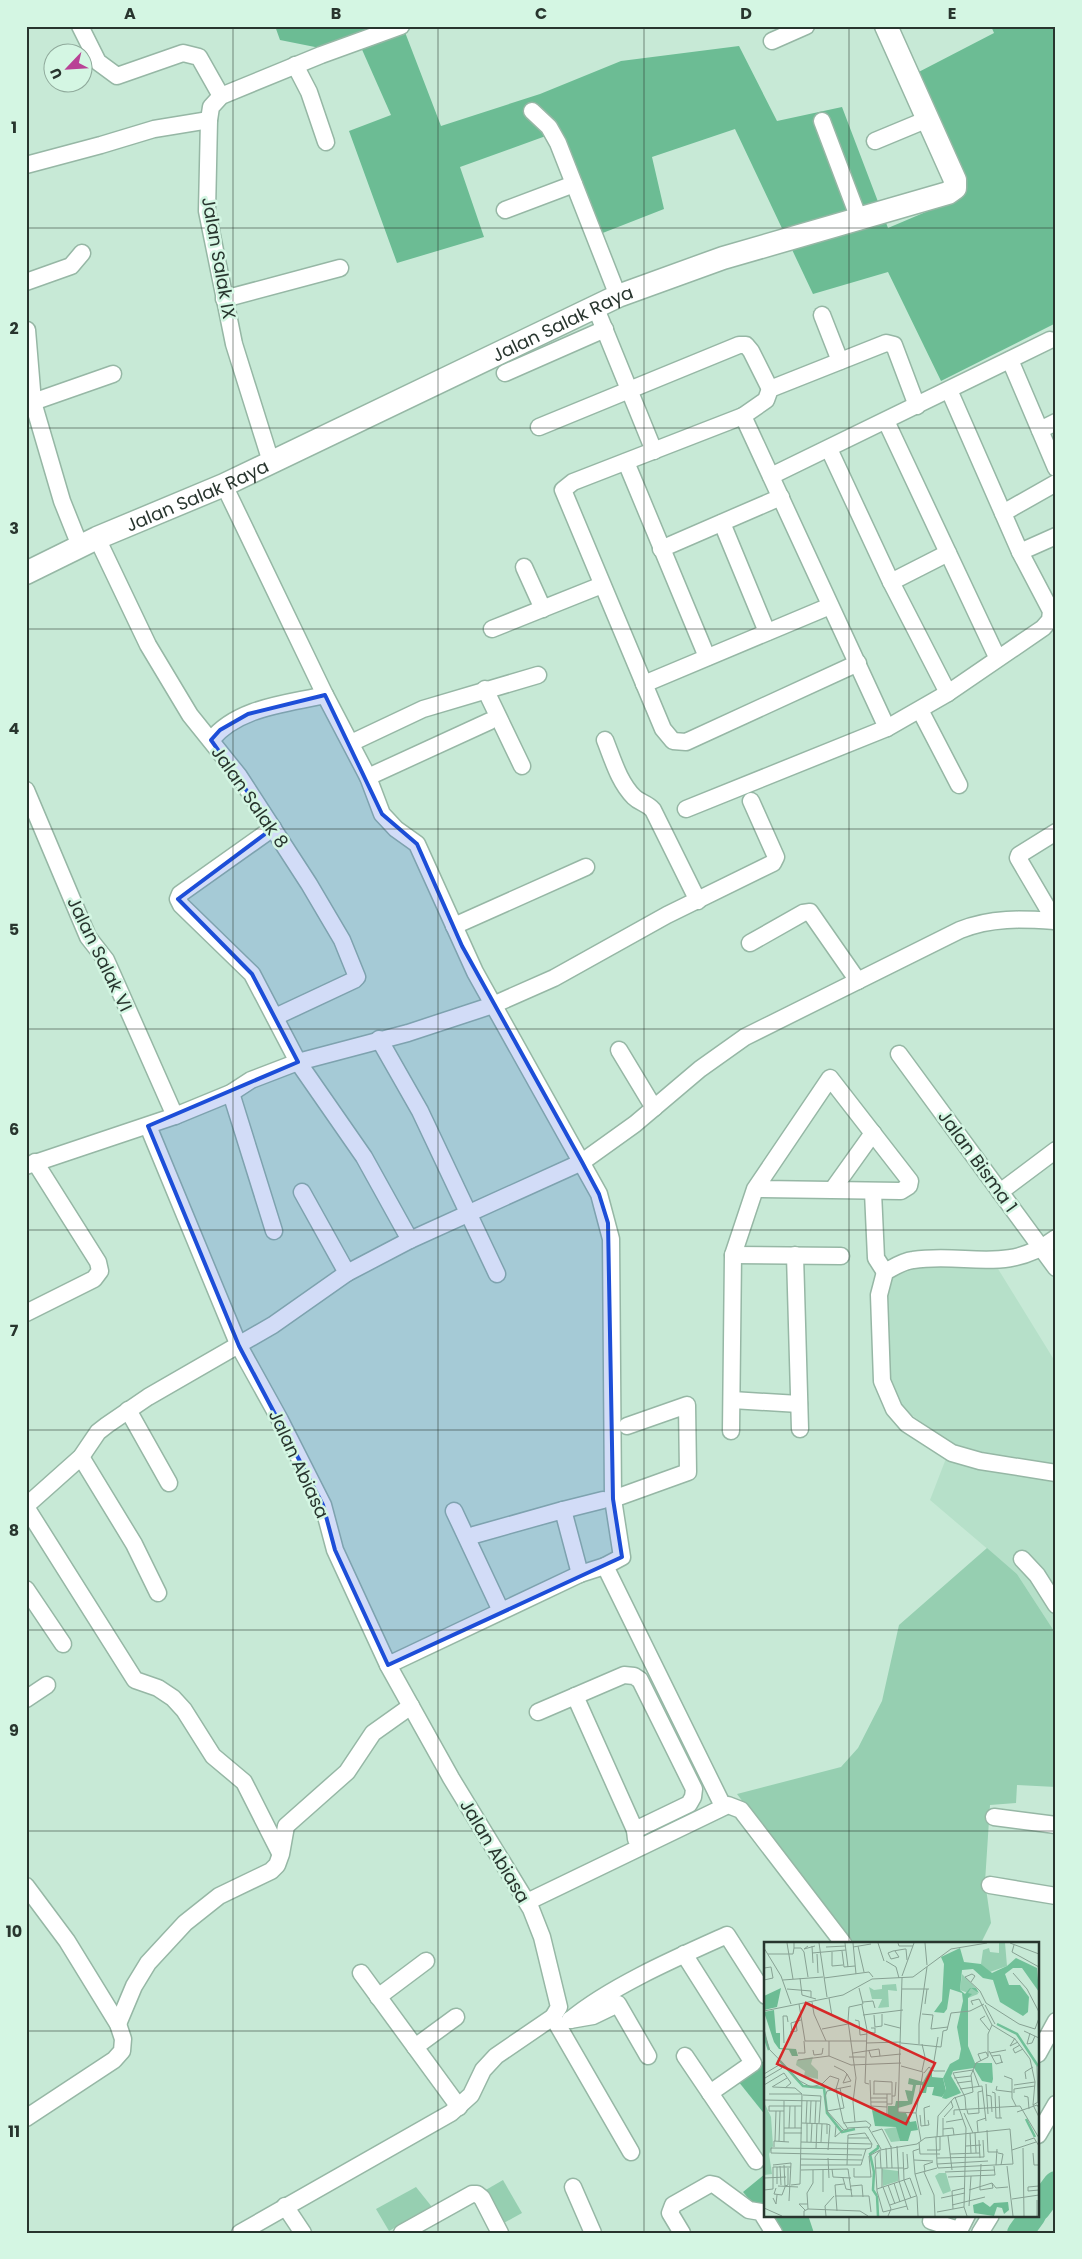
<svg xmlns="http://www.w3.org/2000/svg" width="1082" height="2259" viewBox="0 0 1082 2259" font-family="Poppins,sans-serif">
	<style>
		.built { fill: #b6e0c9 }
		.green { fill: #96cfb1 }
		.forest { fill: #6cbc94 }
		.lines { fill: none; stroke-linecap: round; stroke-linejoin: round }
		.river { stroke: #70c098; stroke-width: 26 }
		.street-casing { stroke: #96b7a5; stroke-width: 19 }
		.secondary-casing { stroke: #96b7a5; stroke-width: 25 }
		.street { stroke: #fff; stroke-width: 16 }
		.secondary { stroke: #fff; stroke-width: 22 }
		.marked { fill: #1d4ed8; fill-opacity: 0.2; stroke: #1d4ed8; stroke-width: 4; stroke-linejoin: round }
		.grid { fill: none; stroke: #28352e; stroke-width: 1; stroke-opacity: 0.55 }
		.labels { text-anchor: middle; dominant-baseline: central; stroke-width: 5; stroke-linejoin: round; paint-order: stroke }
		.street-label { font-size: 18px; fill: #28352e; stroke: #d4f6e3 }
		.inset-river { fill: none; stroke: #70c098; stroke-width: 2.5 }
		.inset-road { fill: none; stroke: #87a193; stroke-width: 1 }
		.view { fill: #d62828; fill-opacity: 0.15; stroke: #d62828; stroke-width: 2.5 }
		.inset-edge { fill: none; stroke: #28352e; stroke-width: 2.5 }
		.neatline { fill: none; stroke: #28352e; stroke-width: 2 }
		.grid-label { font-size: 16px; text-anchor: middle; font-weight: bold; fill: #28352e }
	</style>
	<rect width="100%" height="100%" fill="#c7e9d6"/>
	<polygon class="built" points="909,1262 995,1264 1056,1363 1056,1634 1017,1574 930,1500 952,1443 878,1392 877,1291"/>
	<g class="green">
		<polygon points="987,1548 1017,1574 1056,1634 1056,1787 1017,1785 1016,1803 990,1805 985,1882 991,1923 981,1943 849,1943 737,1794 841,1767 858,1748 882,1701 899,1625"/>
		<polygon points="503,2180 522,2213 502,2224 484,2191"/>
		<polygon points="416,2187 432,2207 389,2231 376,2209"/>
	</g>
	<g class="forest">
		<polygon points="275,26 405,26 403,27 441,126 540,94 621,61 739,46 777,121 842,107 888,228 961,197 909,77 994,33 991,26 1056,26 1056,323 941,381 888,272 813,294 735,129 652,157 664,209 595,236 554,133 460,167 484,237 397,263 349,131 391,115 356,36 325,49 280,40"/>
		<polygon points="766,2059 766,2116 738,2081"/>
		<polygon points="766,2173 766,2215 808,2215 814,2233 778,2233 743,2192"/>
	</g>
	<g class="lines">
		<g class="river">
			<polyline points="1038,2208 1056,2184"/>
			<polyline points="1020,2233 1033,2215"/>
		</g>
		<g class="street-casing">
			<g id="street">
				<polyline points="80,26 98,62 117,76 183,53 199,57 221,96"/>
				<polyline points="772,41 806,26"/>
				<polyline points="295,65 309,92 326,142"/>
				<polyline points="532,111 549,127 558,143 618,296"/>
				<polyline points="822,121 859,219"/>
				<polyline points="875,141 928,119"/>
				<polyline points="26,165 101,145 154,129 209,120"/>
				<polyline points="505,210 574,184"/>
				<polyline points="26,282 71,266 82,253"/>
				<polyline points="224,299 340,268"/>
				<polyline points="595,306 654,451"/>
				<polyline points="822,315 840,361"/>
				<polyline points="27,330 33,402 62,501 80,546"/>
				<polyline points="1010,360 1056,468"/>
				<polyline points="505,373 605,329"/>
				<polyline points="33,402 113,374"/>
				<polyline points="743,416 887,728"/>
				<polyline points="886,421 997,657"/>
				<polyline points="539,427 739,345 746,345 751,351 770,389"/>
				<polyline points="1040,430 1056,422"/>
				<polyline points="829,449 891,582 948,693"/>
				<polyline points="271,462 234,344 207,211 209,120 211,107 221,96 321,55 401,26"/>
				<polyline points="626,462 707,657"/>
				<polyline points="771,476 1050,340"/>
				<polyline points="224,485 325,695 368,777 382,814 396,829 417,844 475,972 599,1194 611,1239 613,1499 622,1557 605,1566"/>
				<polyline points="1003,513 1056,483"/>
				<polyline points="722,523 767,632"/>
				<polyline points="97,538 148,645 190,715 239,776 309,884 342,940 357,977 354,980 275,1017"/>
				<polyline points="661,549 781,497"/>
				<polyline points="1020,552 1056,536"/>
				<polyline points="524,567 543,609"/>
				<polyline points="891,582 948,553"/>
				<polyline points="492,629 602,585"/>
				<polyline points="858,663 686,742 673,741 663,729 563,490 573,482 743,416 766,400 770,389 886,343 894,345 917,406"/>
				<polyline points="644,684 830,606"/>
				<polyline points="485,689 522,766"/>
				<polyline points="920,710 959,785"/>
				<path d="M211,740c27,-33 75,-36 114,-45"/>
				<path d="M605,740c8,20 14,42 29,57 6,6 13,6 19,13l45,91"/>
				<polyline points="351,743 423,709 538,675"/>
				<polyline points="368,777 490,721"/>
				<polyline points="26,790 88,937 106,960 175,1116"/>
				<polyline points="686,809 887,728 948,693 1043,628 1050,620 1051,611 1020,552 949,390"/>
				<polyline points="273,828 180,894 178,899 181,905 252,974 298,1062 364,1157 410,1240"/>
				<polyline points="1055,921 1018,858 1019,855 1056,832"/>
				<polyline points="454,926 586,867"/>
				<polyline points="750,943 803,913 810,912 858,981"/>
				<polyline points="379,1039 420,1111 497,1274"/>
				<polyline points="619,1050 654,1108"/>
				<polyline points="899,1054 1056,1268"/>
				<polyline points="231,1093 274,1231"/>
				<polyline points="148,1126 239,1346 280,1420 323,1505 335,1550 388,1665 451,1778 531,1909 542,1937 559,2007 553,2017 496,2056 483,2070 471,2095 451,2113 240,2233"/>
				<polyline points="26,1166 175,1116 231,1093 251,1080 298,1062 408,1033 493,1005 554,978 667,915 773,863 776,857 751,801"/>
				<polyline points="833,1189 873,1133"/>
				<polyline points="302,1192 347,1273"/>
				<polyline points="873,1192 876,1258 885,1272"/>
				<polyline points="1000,1192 1056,1150"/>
				<path d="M1056,1238c-50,37 -89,14 -143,22 -10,1 -19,7 -28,12l-6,23 3,86 12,28 13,15 45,29 28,8 76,12"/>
				<polyline points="733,1255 841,1256"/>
				<polyline points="795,1255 800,1429"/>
				<polyline points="26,1313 94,1279 100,1271 98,1262 35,1162"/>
				<polyline points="732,1400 799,1404"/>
				<polyline points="128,1410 169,1483"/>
				<polyline points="731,1431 733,1255 755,1189 830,1078 910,1181 909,1186 901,1191 755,1189"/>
				<polyline points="81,1457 134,1544 158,1593"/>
				<polyline points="613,1499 688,1472 687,1405 627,1426"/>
				<path d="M26,1506l55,-49 17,-25 9,-7 41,-28 125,-72 74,-52 63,-33 172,-78 53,-38 65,-55 45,-32 215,-107c32,-13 62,-11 96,-9"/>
				<polyline points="26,1507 135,1680 158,1688 173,1698 184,1710 213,1756 244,1782 280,1853"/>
				<polyline points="563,1510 603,1500"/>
				<polyline points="454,1511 501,1611"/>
				<polyline points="474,1535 563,1510 580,1574"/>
				<polyline points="1022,1559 1037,1575 1056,1605"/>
				<polyline points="26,1589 63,1644"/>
				<polyline points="388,1665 580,1574 605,1566 723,1806"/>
				<polyline points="575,1696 635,1830 636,1839"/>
				<polyline points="26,1699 47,1685"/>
				<polyline points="538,1712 624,1675 634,1676 640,1680 694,1789 693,1797 689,1804 635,1830"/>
				<polyline points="994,1817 1056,1825"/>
				<polyline points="990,1885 1056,1896"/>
				<polyline points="26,1886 67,1941 118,2024 123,2039 122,2051 114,2060 26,2118"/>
				<polyline points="527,1902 728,1805 741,1810 843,1943"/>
				<polyline points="684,1954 753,2063 710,2093"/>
				<polyline points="361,1973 459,2107"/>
				<polyline points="378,1997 426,1961"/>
				<polyline points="553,2017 631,2152"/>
				<path d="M570,2020c41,-34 108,-63 157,-85l39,61"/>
				<polyline points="570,2020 593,2016 618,2004 648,2056"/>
				<polyline points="118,2024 134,1986 148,1963 185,1923 219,1896 271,1871 277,1865 281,1854 286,1826 347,1772 373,1733 411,1706"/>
				<polyline points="415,2047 456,2017"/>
				<polyline points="1038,2054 1056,2021"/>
				<polyline points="685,2056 756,2161"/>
				<polyline points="1038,2135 1056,2104"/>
				<polyline points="573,2187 593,2233"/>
				<polyline points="285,2206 303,2233"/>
				<polyline points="931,2221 959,2230"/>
				<polyline points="402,2233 472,2194 477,2194 482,2198 500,2233"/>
				<polyline points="682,2233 670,2213 673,2205 710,2184 715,2185 749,2210 761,2212 774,2233"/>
				<polyline points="958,2233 967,2215"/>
				<polyline points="980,2233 991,2215"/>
			</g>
		</g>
		<g class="secondary-casing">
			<g id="secondary">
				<path id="s1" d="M26,573l71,-35 127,-53 394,-189 105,-38 225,-65 7,-5v-8l-69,-154"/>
			</g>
		</g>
		<use href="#street" class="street"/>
		<use href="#secondary" class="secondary"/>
	</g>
	<path class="marked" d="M325,695l57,119 35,30 45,102 120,216 17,32 9,29 5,276 9,58 -234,108 -53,-115 -12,-45 -84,-159 -91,-220 150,-64 -46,-88 -74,-75 95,-71 -62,-88 9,-10 28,-16z"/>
	<path class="grid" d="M233,26v2207M438,26v2207M644,26v2207M849,26v1917M26,228h1030M26,428h1030M26,629h1030M26,829h1030M26,1029h1030M26,1230h1030M26,1430h1030M26,1630h1030M26,1831h1030M26,2031h740M1038,2031h18M849,2215v18"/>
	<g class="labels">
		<g class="street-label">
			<text transform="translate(219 258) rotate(80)">Jalan Salak IX</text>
			<text stroke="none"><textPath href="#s1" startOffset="592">Jalan Salak Raya</textPath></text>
			<text stroke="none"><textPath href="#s1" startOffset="188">Jalan Salak Raya</textPath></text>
			<text transform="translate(250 797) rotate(55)">Jalan Salak 8</text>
			<text transform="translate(100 954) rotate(64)">Jalan Salak VI</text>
			<text transform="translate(978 1161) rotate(54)">Jalan Bisma 1</text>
			<text transform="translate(299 1464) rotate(65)">Jalan Abiasa</text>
			<text transform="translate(495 1851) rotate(59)">Jalan Abiasa</text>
		</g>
	</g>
	<g transform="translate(764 1942)">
		<rect width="275" height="275" fill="#c7e9d6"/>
		<path d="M235,1h6l2,23 -17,6 -9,-8 2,-14 6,-2 1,4 9,1zM198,32l14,14 2,6 -10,4v-5l-8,-3zM132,42l1,7 -9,-1 1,17 -11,1 4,-9h-10l-3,-12 5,3 8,-1v-4zM49,115l-2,7 7,7v8l-14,-3 1,-5 -9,-6 1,-5zM0,160l7,15 2,29 -4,8 3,20 -8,1zM133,185l3,14 -9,1 -7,-13zM118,227l16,2v10l-15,5zM175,231h7l5,18 -8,3 -8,-18z" fill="#96cfb1"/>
		<path d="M17,46l-4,19 -13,3v-14zM10,68l2,23h4v15l16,1 2,7h-6l-3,-6 -10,-1 -5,-7 -10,-30zM168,124v11l11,1 3,13 -4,6 -10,-2 2,-8h-7l-1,6h-4v-8h-6l-4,19 -14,4v4l8,1 4,9 6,-1 2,9 -7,1 -3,10h-8l-4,-14 -21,-1 -3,-16 16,4v-8h7l1,-5h12l-3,-11 7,1 1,-6 -5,-1 1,-6 14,4zM219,260l7,5 4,-4 14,-1 1,8 -5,4 -2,-6 -5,-1 -3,9 -20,-3 -1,-8z" fill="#6cbc94"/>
		<path d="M196,6l4,14 17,2 11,9 15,-7 9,-8 21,10 2,24 -17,-24h-9l-8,6 4,11h11l9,12 -1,15 -5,4 -23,-14 -7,-22 -10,-2 -10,-9 -11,1 -2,20 5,4 5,-6h6l3,5 -8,-5 -3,5 4,1 -4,4v48l7,17h17l1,16 -1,4 -10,-2 -8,-13 -21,3 -2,5 10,17 -15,6 -4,-1 4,-9 -3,-11 7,-14 9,-5 2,-10 -4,-22 6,-26 -1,-8 -12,-4 -3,20 -3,4 -10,-1 8,-11 2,-37 -3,-7z" fill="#70c098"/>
		<path class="inset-river" d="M233,82l20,10 21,32M0,93l5,15M16,119l23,25 21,2 3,25 15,19 13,-3M262,177l9,18M113,254l-4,-6 1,-18 -4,-18 8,-6v-3M113,254l1,20"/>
		<path class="inset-road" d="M23,1l6,36M30,1v5h7l3,4 4,25M55,1l8,54M81,1l3,24M89,1l3,31M114,1l6,18M134,1l1,3h14M161,1l2,22M246,1l29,11M250,3l-2,7 27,15M44,4l-4,3 11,-3M48,4l1,17M94,4l6,26M62,5l20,-1M89,5l18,-3M0,6l17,28 10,28M78,9l2,16 11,-1M131,9l4,6 -8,2 -3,-6 5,-2 12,-2h1l1,11M68,10v14l11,-1M48,11l34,-3M4,12h25l1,-6M53,12l1,19M122,19l10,6 3,11M0,26l7,-1 2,11 -9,2M249,31l14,16 12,23M138,34l12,-33M36,36l2,17 14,4M60,36l45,-6 4,5M138,36l-4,134 18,1 5,28M19,38l40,-3M207,40l4,-6 -3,-2 -7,3 15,14 6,12 33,21 16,5 4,-11M23,47l24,2v6M138,47h27M65,56l3,18M48,60l2,12 12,27M99,60l10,-1 2,7M35,62l6,37h62M161,62l2,-15M98,63l5,25 -2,53 4,1M209,63l-2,-4 8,-2 13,26 23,14 15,20 5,23 -2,23 6,12M221,63l10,19M0,69l79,-16 29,-16 41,-2 38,-28 36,-6M158,72l11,1 -2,14M99,73l40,-5M110,73l1,12 7,-1v-12M221,74l-5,3 9,11M91,78l4,1 1,14 7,-1M120,82l16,4M0,87l5,20 31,32 11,6 11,-3 8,-8 9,3 -3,10 7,32 5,8 -4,1 -17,-19 -2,-14 2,-6 9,-2 15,-3M58,87l26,-5M167,87l17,-2M260,89l15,7M26,90l7,-1 -1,-10M28,90l-1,-9 10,-3M103,90l8,1v-5h-4M266,91l-3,11 5,-1 3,-7M251,96l-5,8 8,-4M20,101l-1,-27h4l1,6M102,101l35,-1M137,101l40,4 2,-16 4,-1 4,-17 19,-2 14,-7M155,102v-20l8,-57M158,102l3,13 -3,14M256,103l-7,4 2,4 8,-4M49,108l1,5 8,-1 1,-6M105,109l2,6 30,-3M225,109l7,13 7,-2M34,111h7l-1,-12M89,111l26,-4 1,7M226,111l16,-3M65,114l22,9 50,-2M228,114l8,-1 2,8M85,115h16M34,118l31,-4v-15M217,119l-3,-7 8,-2 2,4M70,124l10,5 3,3 4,7 -8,2 4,-9M137,124l22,6 -7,41M169,125l5,-30M160,131l5,-6 5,4h11M0,132l15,-9 3,3M240,134l8,3v19l4,8M1,136l17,-10M190,136l17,-2M262,137l-1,-7 8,-5M106,138l1,26 16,1M193,141l15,-2M222,142l2,30M0,143l20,-12 7,10 -6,5M250,143l21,-3M233,144l-1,4 16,2M8,145l15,-9M9,145l22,1 7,6M196,147l22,-3 4,35M228,150l3,1 1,25h6M250,151v-4l21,-3M5,152h33M109,152h18M110,152v-13l18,1v22h-5M123,152v20M39,153l18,1 -2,27M222,153l5,1 1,16M128,154h3l1,-14M235,154l1,22M260,154l4,1 1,12M191,155l11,31 -2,79 3,9M106,156h17M0,158l56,1M107,160h16M269,163l5,-3 -1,-36M202,168l-1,-13 -12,-24 20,-3 6,16M203,168l1,4 11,-1 -1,-21 4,-1M20,169h-15v-5h33M63,169l17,-3 -4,-20M253,170l20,-7 2,3M200,171l9,20M156,173l1,11 8,-1 -1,-5M190,173v-5l66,-4 19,32M180,175l9,-10 -2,-6M91,180l-2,-20 3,-24 -8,-57 1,-14 14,-3 -4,-16M182,180l17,-3M38,181l25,1v10M42,181l1,-22M46,181l1,-22M51,181l1,-22M79,181l23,-2 5,4 -2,3M63,182l3,1 -2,25M161,183l-1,-17 6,-2M72,184l-1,11 8,-7M20,186h18M25,186l1,-22M31,186v-22M84,186l20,-1 13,22M179,187l10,-1 1,7M223,188l1,22h10M108,190l10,-3 9,18M211,190l1,21M214,190l-1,-11 9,-3M20,191h18M206,191l1,20M179,194v-18M184,194l4,34M172,195l1,27 51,-3M173,195l1,-21 16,-18 19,-6 -2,-17 5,-12 12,-6v-23l4,-9M84,196h21M215,198l1,18M11,199l1,-30M15,199l1,-30M261,199l9,-3 5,8M20,200v-41M37,200l71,2M43,200v-19M47,200l1,-19M57,200l1,-18M155,200l1,12h20M127,204l1,22M133,204l2,35 9,29M202,204l15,-1M10,205v-6l15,1M122,206l1,20M259,206l1,68M52,207l1,-26M155,207l-6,2 2,23 22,-6M163,208h13v-13M248,208l24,-8M139,210l1,28M234,211l5,1 -2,11M269,211l1,12h5M186,212l30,-1M98,213l-91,-2v-5l95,1 5,-1 1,-4M64,216l1,20M173,216l47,-1 -1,-17M36,217l62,1M150,218l19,1M9,223l18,-2 -2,38M20,223l1,21 3,-1v-17M36,223h61l5,-16M83,223l1,-30 17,-2 7,11M232,223l1,-16M16,224l1,19M243,224l6,50M13,225v17M90,226v9h17l-2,-21 11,-6 1,18M112,226h27M118,226v19M68,227l1,8 18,1M140,227l4,-1 -1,-14M37,228l47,-1 4,28M59,228v22M160,230l10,23 1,21M161,230l-1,-7 9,-3M181,230l50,-2M151,232l6,21M184,235l47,-2 -1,-9M0,236l22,-1M79,236l3,11 6,1M140,238l7,18M130,241l6,19M228,241l4,5 12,-1M27,243l9,-1 2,-90M124,243l7,19M14,244l20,1M87,244l11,-1 1,12M216,244l1,-22M216,244v4l13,-2 -1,-5M275,244l-11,1v4l11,-1M119,245l8,22 -3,7M12,246l-2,6 8,1 3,-8M113,247l33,-11 7,19 1,19M0,248l9,-1v-22h18M205,248l23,-7M71,254h34l2,16M9,256l3,6 1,-9M177,256l24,-5M248,257l27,-4M273,258v16M126,263l26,-9M188,263l33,-8M205,264l2,-30M0,266l18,8M44,267l52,2 8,5M189,267l-1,-18 13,-3M41,268l-6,-6h9M73,269l-2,-26 9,-1M119,270l-6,-21 -2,-34 5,-7 37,-6 8,-6 85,-9 3,35 -75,4 -1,-4M119,270l24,-6M173,270l27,-5M40,274v-5l4,-2 -1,-16 6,-10v-13M62,274l-1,-10 9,-10"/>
		<path class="view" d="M42,61l129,60 -29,61 -129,-60z"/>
		<rect width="275" height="275" class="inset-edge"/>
	</g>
	<rect width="1082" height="2259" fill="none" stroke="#d4f6e3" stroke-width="55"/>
	<g transform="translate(68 68) rotate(245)"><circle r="24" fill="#d4f6e3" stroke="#8fa99b"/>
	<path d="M0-4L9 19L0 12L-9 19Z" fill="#b94196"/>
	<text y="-8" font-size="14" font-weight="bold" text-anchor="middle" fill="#28352e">U</text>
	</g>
	<rect x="28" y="28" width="1026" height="2204" class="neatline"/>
	<g class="grid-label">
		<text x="130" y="19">A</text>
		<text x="336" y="19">B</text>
		<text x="541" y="19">C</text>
		<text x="746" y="19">D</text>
		<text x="952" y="19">E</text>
		<text x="14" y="133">1</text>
		<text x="14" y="334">2</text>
		<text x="14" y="534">3</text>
		<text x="14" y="734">4</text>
		<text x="14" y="935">5</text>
		<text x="14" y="1135">6</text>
		<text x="14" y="1336">7</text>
		<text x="14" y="1536">8</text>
		<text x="14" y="1736">9</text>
		<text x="14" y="1937">10</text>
		<text x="14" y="2137">11</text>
	</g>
</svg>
